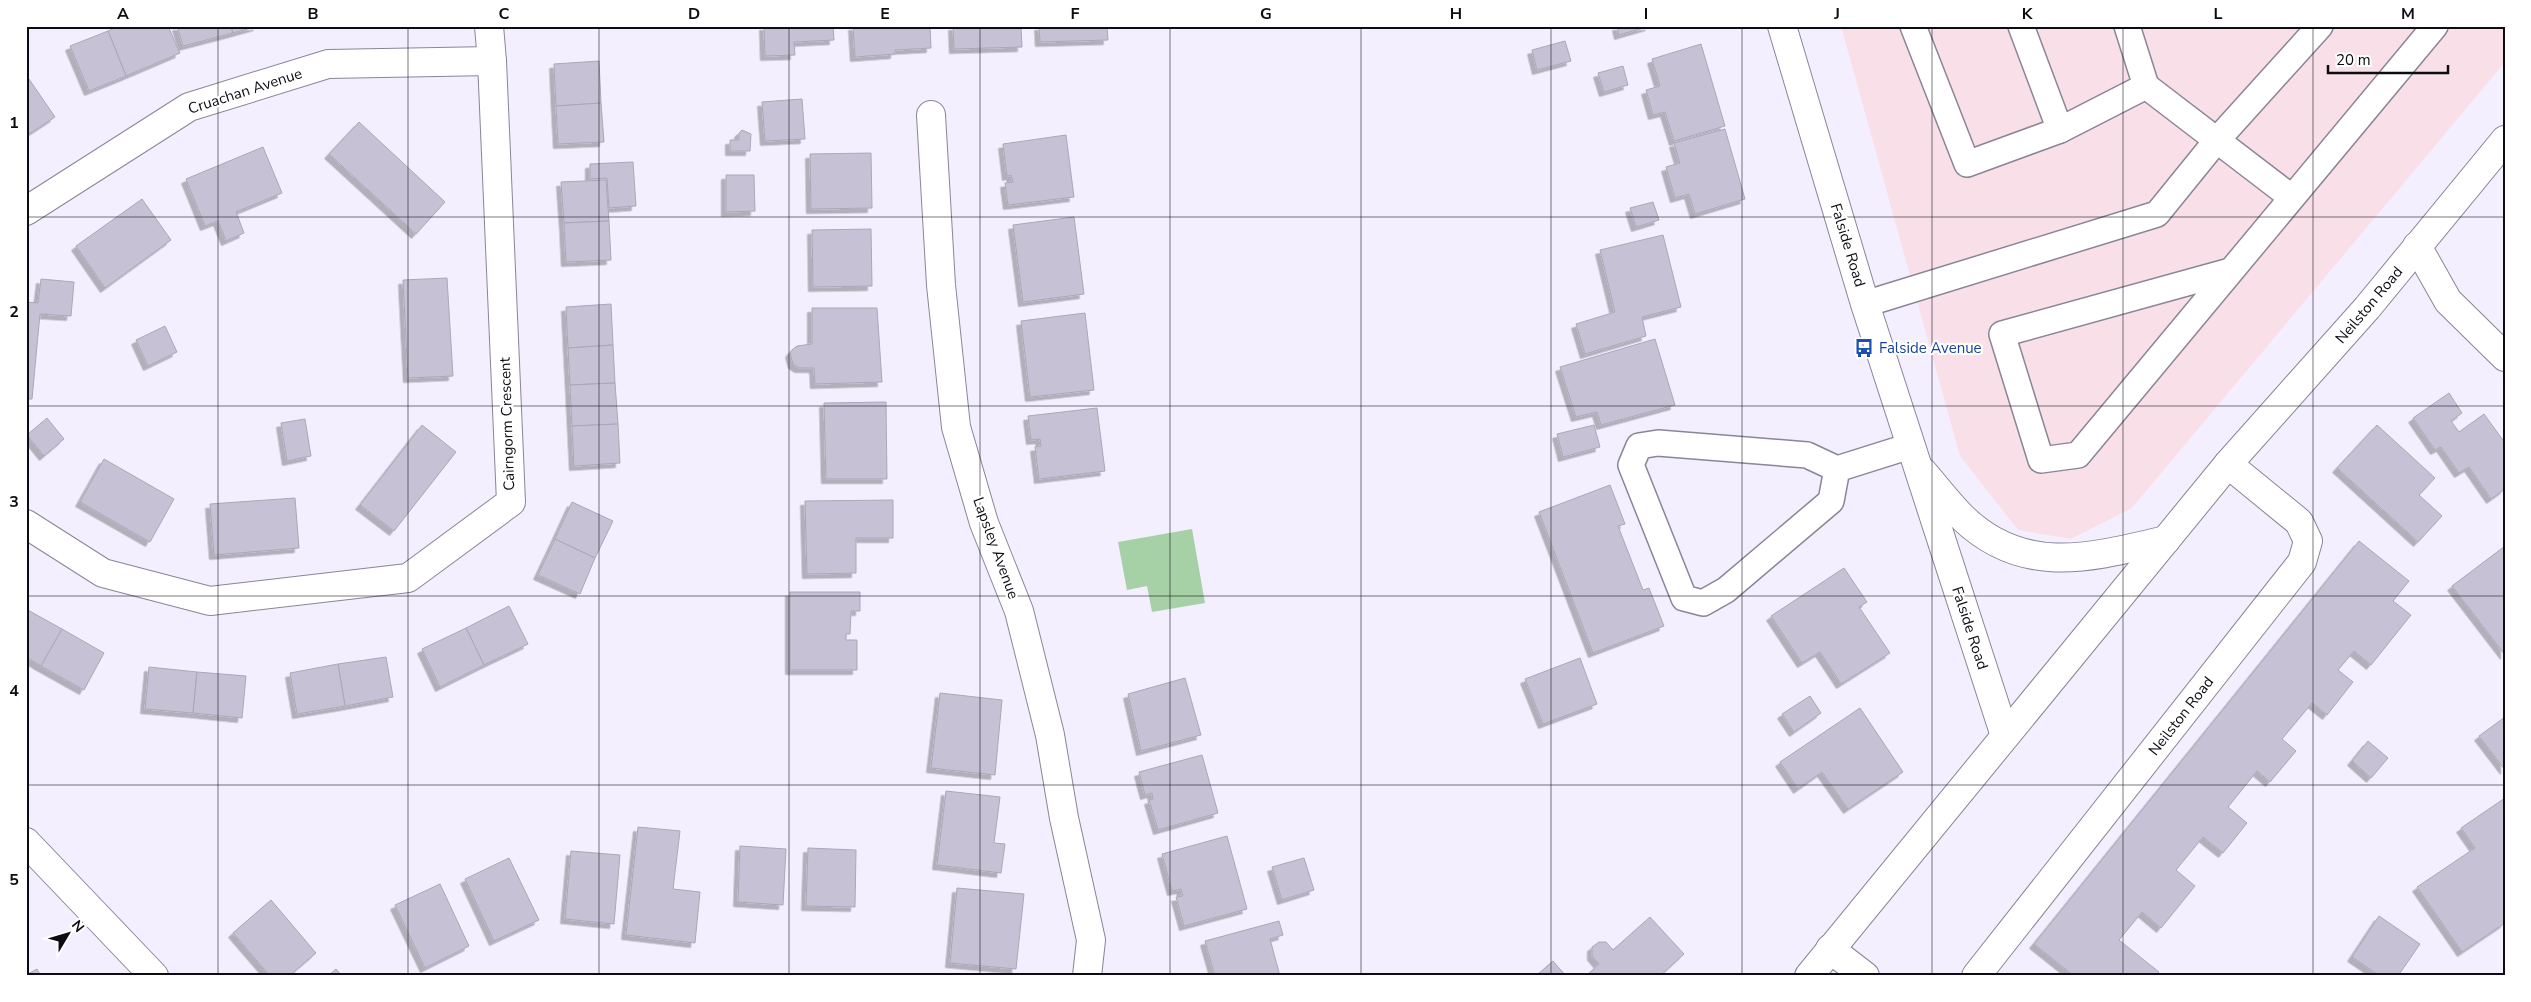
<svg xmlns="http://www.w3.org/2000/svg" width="2531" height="1002" viewBox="0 0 2531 1002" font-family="'Nunito Sans',sans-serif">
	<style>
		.commercial { fill: #f9e0e8 }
		.green { fill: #a6d0a6 }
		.building { fill: #c6c1d5; stroke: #aba6b9; filter: url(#shadow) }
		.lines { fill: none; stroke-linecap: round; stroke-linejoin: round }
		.service-casing { stroke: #8a8597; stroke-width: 28 }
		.minor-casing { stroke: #8a8597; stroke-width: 30 }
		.tertiary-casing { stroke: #8a8597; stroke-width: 30 }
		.secondary-casing { stroke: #8a8597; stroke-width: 30 }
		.service { stroke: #fff; stroke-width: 25 }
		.minor { stroke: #fff; stroke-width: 28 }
		.tertiary { stroke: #fff; stroke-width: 28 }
		.secondary { stroke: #fff; stroke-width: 28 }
		.grid { fill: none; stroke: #0d0c12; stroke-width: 1; stroke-opacity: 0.55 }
		.labels { text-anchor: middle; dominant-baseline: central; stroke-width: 4.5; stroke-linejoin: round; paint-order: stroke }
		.street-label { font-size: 15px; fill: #0d0c12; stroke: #fff }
		.transit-label { font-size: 15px; fill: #164399; stroke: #fff; text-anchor: start }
		.neatline { fill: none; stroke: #0d0c12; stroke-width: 2 }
		.grid-label { font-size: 16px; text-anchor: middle; font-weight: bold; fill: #0d0c12 }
	</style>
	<defs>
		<filter id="shadow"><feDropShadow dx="-4.5" dy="4.5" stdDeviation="0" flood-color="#0004"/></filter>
	</defs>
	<rect width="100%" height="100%" fill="#f3efff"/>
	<polygon class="commercial" points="1841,26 2505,26 2505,62 2132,508 2071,539 2018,530 1960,456"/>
	<polygon class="green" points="1192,529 1205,603 1152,612 1147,586 1127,590 1118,542"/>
	<g class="building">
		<polygon points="119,26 168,26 180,53 126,76 108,31"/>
		<polygon points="177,26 231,26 233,33 183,46"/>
		<polygon points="231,26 258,26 233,33"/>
		<polygon points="764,26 833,26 834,40 794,42 795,55 765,56"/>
		<polygon points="853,26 930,26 931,48 895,50 895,54 855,57"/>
		<polygon points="953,26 1021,26 1022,47 954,49"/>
		<polygon points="1039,26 1107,26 1108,40 1040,42"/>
		<polygon points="1617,26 1650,26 1619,35"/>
		<polygon points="108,31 126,76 89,91 70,46"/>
		<polygon points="1565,41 1571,61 1537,70 1532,50"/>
		<polygon points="1701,44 1725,126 1674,141 1665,112 1653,115 1646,90 1660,86 1652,59"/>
		<polygon points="599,61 601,103 556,106 554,64"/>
		<polygon points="1623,66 1628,85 1604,92 1598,73"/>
		<polygon points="29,79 55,117 26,136 26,81"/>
		<polygon points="802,99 805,139 765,141 762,102"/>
		<polygon points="601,103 604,142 558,144 556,106"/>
		<polygon points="359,122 445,202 416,234 329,154"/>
		<polygon points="1725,129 1745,199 1695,214 1689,194 1675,198 1666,167 1680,163 1674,143"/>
		<polygon points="742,130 751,134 750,151 730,151 730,140 739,140 739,133"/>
		<polygon points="1066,135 1074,197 1008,205 1005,183 1013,182 1011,175 1007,176 1003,144"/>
		<polygon points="263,147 282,193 236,212 244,233 226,241 218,221 205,226 186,179"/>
		<polygon points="871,153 872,208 811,209 810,154"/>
		<polygon points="633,162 636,206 609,208 607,178 590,179 590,164"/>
		<polygon points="726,175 754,175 755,211 726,212"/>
		<polygon points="606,180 609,221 564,223 561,182"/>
		<polygon points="142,199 171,240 105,288 76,246"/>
		<polygon points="1653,202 1659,220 1636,227 1630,208"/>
		<polygon points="1074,217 1084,294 1023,302 1013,225"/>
		<polygon points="609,221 611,260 566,262 564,223"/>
		<polygon points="871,229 872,286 813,287 812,230"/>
		<polygon points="1663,235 1681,307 1642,317 1646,336 1585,354 1576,324 1615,312 1600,250"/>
		<polygon points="447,278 453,376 408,378 403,280"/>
		<polygon points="41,279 74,282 71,316 40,314 32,399 26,399 26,302 38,303"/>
		<polygon points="611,304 613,345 568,348 566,307"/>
		<polygon points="812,308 877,308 882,382 815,384 814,368 799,368 793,364 790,353 793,349 797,346 812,344"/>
		<polygon points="1085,313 1094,390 1030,397 1021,321"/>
		<polygon points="165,326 177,352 148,366 136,340"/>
		<polygon points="1655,339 1675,405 1601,425 1597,412 1576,417 1560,367"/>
		<polygon points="613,345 615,383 570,385 568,348"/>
		<polygon points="615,383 618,424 572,426 570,385"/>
		<polygon points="2449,393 2462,413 2451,421 2459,432 2484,414 2505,443 2505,489 2491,499 2469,467 2459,473 2441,447 2435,450 2413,418"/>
		<polygon points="886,402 887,479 826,479 824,403"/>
		<polygon points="1097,408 1105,471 1039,479 1035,447 1041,446 1040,439 1031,440 1028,416"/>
		<polygon points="47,418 64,439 44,456 27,435"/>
		<polygon points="305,419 311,456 287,461 281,423"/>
		<polygon points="618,424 620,463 574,466 572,426"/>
		<polygon points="422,425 456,452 394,531 360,505"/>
		<polygon points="1594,425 1600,447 1563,457 1557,434"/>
		<polygon points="2377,425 2435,478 2419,495 2442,516 2418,542 2337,468"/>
		<polygon points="104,459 174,499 150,542 80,502"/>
		<polygon points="1610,485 1625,524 1618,526 1643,590 1649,588 1664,626 1593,653 1539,512"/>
		<polygon points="295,498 299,548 214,555 210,504"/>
		<polygon points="893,500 893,538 856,538 856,573 807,574 805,501"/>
		<polygon points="572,502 613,521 595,558 555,539"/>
		<polygon points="555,539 595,558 580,594 538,575"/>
		<polygon points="2359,541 2409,581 2393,601 2411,615 2371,665 2354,651 2338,670 2353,682 2327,715 2312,703 2282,739 2296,751 2270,782 2257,771 2228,807 2247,823 2223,853 2203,837 2176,870 2195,886 2161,928 2142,912 2119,940 2159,972 2155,976 2074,976 2034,944"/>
		<polygon points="2505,546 2505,655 2452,586"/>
		<polygon points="1844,568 1867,602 1859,607 1890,653 1841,684 1820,652 1802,663 1771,616"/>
		<polygon points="790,592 860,592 860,611 851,611 850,634 846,634 846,640 857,640 857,670 790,670"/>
		<polygon points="509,606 528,644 484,665 466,628"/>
		<polygon points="26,609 62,629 41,666 26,657"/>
		<polygon points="466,628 484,665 440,687 422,649"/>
		<polygon points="62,629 104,653 84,690 41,666"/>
		<polygon points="386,657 393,697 345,706 338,664"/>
		<polygon points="1580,658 1597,704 1543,724 1525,679"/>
		<polygon points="338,664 345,706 297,714 290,673"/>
		<polygon points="149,667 197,672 193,713 145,709"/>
		<polygon points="197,672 246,676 242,718 193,713"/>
		<polygon points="1185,678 1201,735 1141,751 1128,694"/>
		<polygon points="940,693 1002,700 995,775 931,768"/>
		<polygon points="1810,696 1821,713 1794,732 1782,714"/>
		<polygon points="1860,708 1903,772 1848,809 1822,772 1798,789 1780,762"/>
		<polygon points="2505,717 2505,770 2479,736"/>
		<polygon points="2368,741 2388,758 2371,778 2352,761"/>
		<polygon points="1202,755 1218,813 1158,830 1149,800 1153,799 1152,793 1145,795 1139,772"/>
		<polygon points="946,791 1000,797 994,843 1005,844 1001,873 937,865"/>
		<polygon points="2505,798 2505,923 2462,952 2417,887 2475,848 2461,828"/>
		<polygon points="638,827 680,831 673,889 700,892 695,943 626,935"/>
		<polygon points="1227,836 1247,909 1184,926 1176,897 1183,896 1181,889 1172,891 1162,854"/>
		<polygon points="740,846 786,849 783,905 738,902"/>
		<polygon points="808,848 856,850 855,907 806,906"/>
		<polygon points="571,851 620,855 614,924 565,919"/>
		<polygon points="509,858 539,920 494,941 465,879"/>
		<polygon points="1304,858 1314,890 1282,900 1272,867"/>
		<polygon points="440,884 469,946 425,968 395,905"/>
		<polygon points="957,888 1024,894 1016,969 950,963"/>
		<polygon points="271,900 316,953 289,976 270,976 233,933"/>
		<polygon points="2379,916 2420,944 2398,976 2380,976 2352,957"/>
		<polygon points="1650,917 1684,954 1660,976 1586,976 1599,964 1592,956 1592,947 1599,942 1606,942 1613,950"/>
		<polygon points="1279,921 1283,935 1270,939 1280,976 1215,976 1205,941"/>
		<polygon points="1553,961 1566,976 1537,976 1537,975"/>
		<polygon points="37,969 41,976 26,976 26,975"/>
		<polygon points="336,969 342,976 328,976"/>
	</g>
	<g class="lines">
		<g class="service-casing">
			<g id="service">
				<polyline points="1913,26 1967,164 2060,130 2146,86"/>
				<polyline points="2021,26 2060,130"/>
				<polyline points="2127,26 2146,86 2291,197"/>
				<polyline points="2230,271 2002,334 2041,460 2078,455 2435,26"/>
				<polyline points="1865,304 2157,214 2217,140 2320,26"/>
				<polyline points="1837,469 1831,501 1726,590 1703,603 1684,598 1631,465 1639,446 1658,443 1807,455 1837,469 1910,446"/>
			</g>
		</g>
		<g class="minor-casing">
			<g id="minor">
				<polyline points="931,115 941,285 956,427 984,523 1019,611 1050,735 1064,818 1091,940 1087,976"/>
				<polyline points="26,211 189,107 328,64 492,61"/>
				<polyline points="26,524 103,573 210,601 408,578 511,502 492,61 489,26"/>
				<polyline points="26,842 154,976"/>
				<polyline points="1830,949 1865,976"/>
				<polyline points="1976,976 2302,562 2308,541 2299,522 2228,464"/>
			</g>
		</g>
		<g class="tertiary-casing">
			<g id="tertiary">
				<polyline points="1782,26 1865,304 2005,736"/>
				<polyline points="2417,246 2448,301 2505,357"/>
				<path d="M1923,472c13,15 26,32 40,46 61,59 130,39 203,22"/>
			</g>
		</g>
		<g class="secondary-casing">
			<polyline id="secondary" points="1809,976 2228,464 2367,308 2505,140"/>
		</g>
		<use href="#service" class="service"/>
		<use href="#minor" class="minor"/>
		<use href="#tertiary" class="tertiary"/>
		<use href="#secondary" class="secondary"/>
	</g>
	<path class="grid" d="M218,26v950M408,26v950M599,26v950M789,26v950M980,26v950M1170,26v950M1361,26v950M1551,26v950M1742,26v950M1932,26v950M2123,26v950M2313,26v950M26,217h2479M26,406h2479M26,596h2479M26,785h2479"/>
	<defs>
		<g id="bus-bare" transform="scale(1.5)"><path d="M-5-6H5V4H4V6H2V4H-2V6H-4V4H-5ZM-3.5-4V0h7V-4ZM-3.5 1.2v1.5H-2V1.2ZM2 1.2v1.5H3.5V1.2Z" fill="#1a4fb4" stroke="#fff" stroke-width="2.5" paint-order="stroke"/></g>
	</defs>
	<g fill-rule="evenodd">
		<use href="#bus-bare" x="1864" y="348"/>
	</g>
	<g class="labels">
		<g class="street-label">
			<text transform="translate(245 91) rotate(-18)">Cruachan Avenue</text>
			<text transform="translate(1848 245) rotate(73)">Falside Road</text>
			<text transform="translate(2369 305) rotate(-50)">Neilston Road</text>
			<text transform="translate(507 424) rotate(-92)">Cairngorm Crescent</text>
			<text transform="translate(996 548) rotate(70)">Lapsley Avenue</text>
			<text transform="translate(1970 628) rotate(72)">Falside Road</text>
			<text transform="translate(2181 716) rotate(-52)">Neilston Road</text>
		</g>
		<g class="transit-label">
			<text x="1879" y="348">Falside Avenue</text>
		</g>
	</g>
	<rect width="2531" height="1002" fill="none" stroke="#ffffff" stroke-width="55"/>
	<g transform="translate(68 934) rotate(52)" stroke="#ffffff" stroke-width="4" paint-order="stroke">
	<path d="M0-4L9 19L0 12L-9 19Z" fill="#0d0c12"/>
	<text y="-8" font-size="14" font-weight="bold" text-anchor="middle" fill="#0d0c12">N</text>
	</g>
	<path d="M2328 65v8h120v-8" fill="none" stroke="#0d0c12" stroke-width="2.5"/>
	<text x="2336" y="65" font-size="15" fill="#0d0c12" stroke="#ffffff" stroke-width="4" paint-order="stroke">20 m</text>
	<rect x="28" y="28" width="2476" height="946" class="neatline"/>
	<g class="grid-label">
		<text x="123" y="19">A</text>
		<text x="313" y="19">B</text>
		<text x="504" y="19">C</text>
		<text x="694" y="19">D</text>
		<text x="885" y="19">E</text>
		<text x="1075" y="19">F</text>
		<text x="1266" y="19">G</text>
		<text x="1456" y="19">H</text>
		<text x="1646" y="19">I</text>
		<text x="1837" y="19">J</text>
		<text x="2027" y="19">K</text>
		<text x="2218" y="19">L</text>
		<text x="2408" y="19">M</text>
		<text x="14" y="128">1</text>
		<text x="14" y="317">2</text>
		<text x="14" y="507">3</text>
		<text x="14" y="696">4</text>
		<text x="14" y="885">5</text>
	</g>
</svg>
